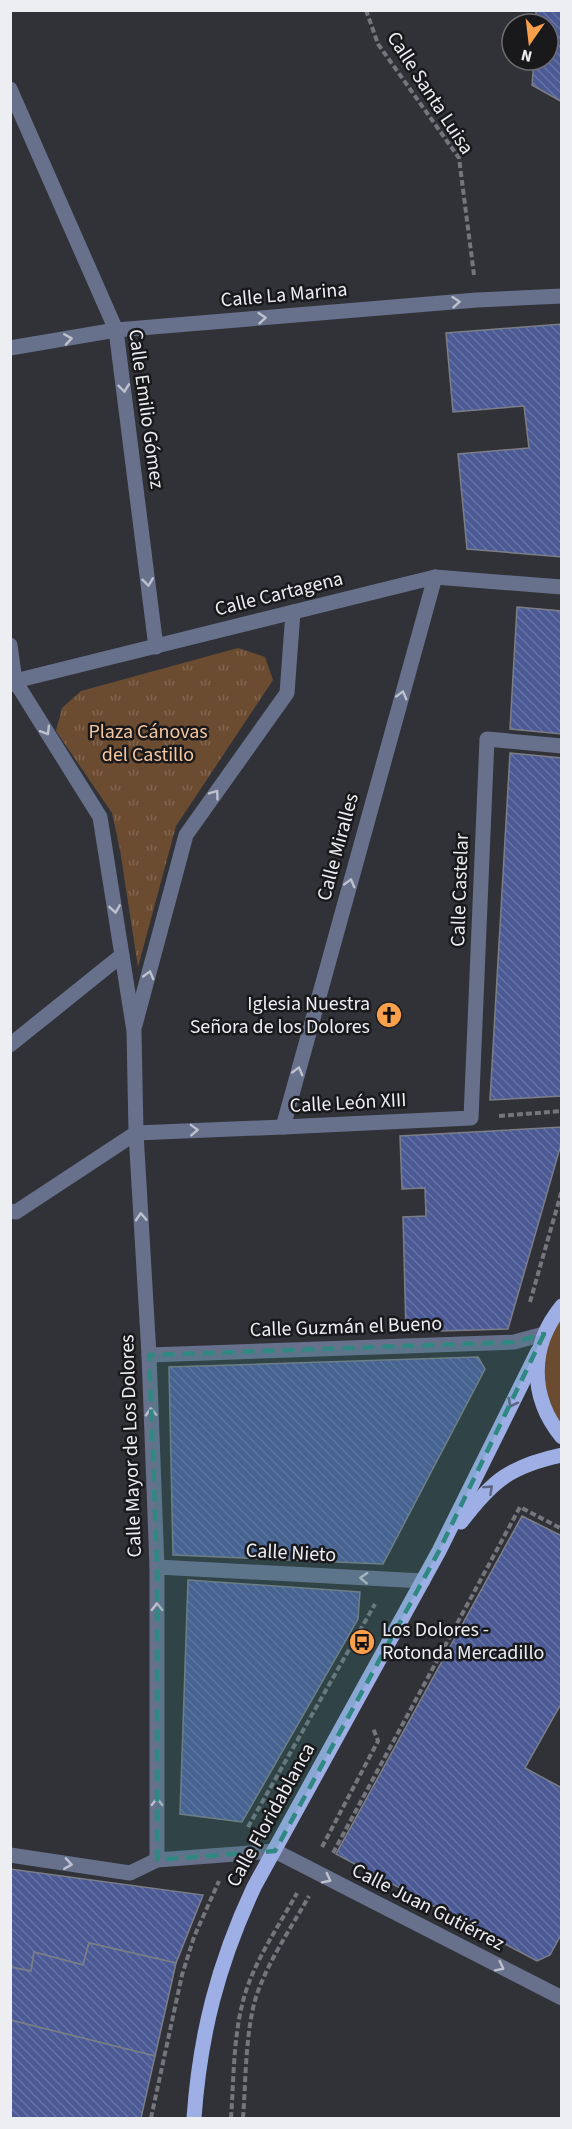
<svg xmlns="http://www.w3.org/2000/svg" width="572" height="2129" viewBox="0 0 572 2129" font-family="'Source Sans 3',sans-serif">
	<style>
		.green { fill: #6c4c31 }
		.park { fill: url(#park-tufts) }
		.building { fill: url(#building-back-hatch); stroke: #7c7e86; stroke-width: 1.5 }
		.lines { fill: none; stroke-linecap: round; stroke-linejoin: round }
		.path { stroke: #74767b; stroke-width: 4; stroke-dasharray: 6 3; stroke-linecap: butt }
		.pedestrian { stroke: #68718c; stroke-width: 15 }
		.minor { stroke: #68718c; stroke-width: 15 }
		.primary { stroke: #9eafe6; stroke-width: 15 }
		.oneway { stroke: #bec2ce }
		.oneway2 { stroke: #5c6481 }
		.marked { fill: #308882; fill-opacity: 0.2; stroke: #308882; stroke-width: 4.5; stroke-dasharray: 12 8; stroke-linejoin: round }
		.labels { text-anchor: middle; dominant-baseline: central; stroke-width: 5; stroke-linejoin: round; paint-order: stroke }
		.street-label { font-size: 20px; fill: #edeef2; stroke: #19191c }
		.park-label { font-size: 20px; fill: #f7c79f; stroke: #19191c }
		.poi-label { font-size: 20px; fill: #edeef2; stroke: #19191c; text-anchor: end }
	</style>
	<defs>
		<pattern id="park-tufts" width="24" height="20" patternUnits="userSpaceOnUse" patternTransform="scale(1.5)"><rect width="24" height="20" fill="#6c4c31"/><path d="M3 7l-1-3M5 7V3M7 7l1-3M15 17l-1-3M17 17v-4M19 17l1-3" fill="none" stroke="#81664f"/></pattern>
		<pattern id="building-back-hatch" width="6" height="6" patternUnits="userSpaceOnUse" patternTransform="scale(1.5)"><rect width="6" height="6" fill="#4b5a95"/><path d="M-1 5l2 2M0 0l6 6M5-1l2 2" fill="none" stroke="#6572a4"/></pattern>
	</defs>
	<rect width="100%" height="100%" fill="#303238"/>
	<polygon class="green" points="561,1306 561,1437 537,1366"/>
	<polygon class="park" points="238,648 265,657 273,680 176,826 138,967 120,850 112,813 56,731 62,708 81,691"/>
	<g class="building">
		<polygon points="536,10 562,10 562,102 532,85 534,60 548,60 548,24 536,24"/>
		<polygon points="562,324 562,557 467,549 458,454 529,448 524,406 453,412 446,333"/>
		<polygon points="517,607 562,611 562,734 510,729"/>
		<polygon points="510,753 562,758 562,1096 490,1100"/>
		<polygon points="562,1127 562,1141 508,1329 406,1332 403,1217 426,1216 425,1188 402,1189 400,1136"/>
		<polygon points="478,1357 485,1369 383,1564 173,1555 169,1367"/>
		<polygon points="522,1516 562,1536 562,1702 525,1768 562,1788 562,1933 550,1955 537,1961 336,1854"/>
		<polygon points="188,1580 360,1592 358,1619 242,1822 180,1814"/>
		<polygon points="10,1869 203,1895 176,1963 89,1943 83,1965 34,1952 31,1971 10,1967"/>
		<polygon points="89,1943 176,1963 155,2056 10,2020 10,1967 31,1971 34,1952 83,1965"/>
		<polygon points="10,2020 155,2056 141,2118 10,2118"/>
	</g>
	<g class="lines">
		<g class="path">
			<polyline points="366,10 378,44 459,158 474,275"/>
			<polyline points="499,1116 562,1111"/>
			<polyline points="530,1302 562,1190"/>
			<polyline points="248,1827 375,1604"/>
			<polyline points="322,1847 378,1741 373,1728"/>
			<polyline points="333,1853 520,1507 562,1529"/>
			<polyline points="151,2118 182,1975 194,1937 219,1881"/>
			<path d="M231,2118c3,-41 2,-87 15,-127 11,-34 34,-67 51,-98"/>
			<path d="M243,2118c3,-37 2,-88 14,-124 12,-34 34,-66 52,-98"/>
		</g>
		<g class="pedestrian">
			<polyline points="283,1127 471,1118 487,739 562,746"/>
			<polyline points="406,1346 514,1342 544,1334"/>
		</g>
		<g class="minor">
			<polyline points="10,89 116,330 156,647"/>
			<polyline points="10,348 116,330 477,300 562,296"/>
			<polyline points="10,645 15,681 100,817 134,1031 136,1133 149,1355 157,1567 157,1860"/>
			<polyline points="10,685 15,681 435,577 562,587"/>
			<polyline points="135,1025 186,835 287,693 293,612"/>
			<polyline points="10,1045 122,955"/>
			<polyline points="10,1211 16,1212 136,1133 283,1127 435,577"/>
			<polyline points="149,1355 406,1346"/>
			<polyline points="157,1567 423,1581"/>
			<polyline points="10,1855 130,1873 157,1860 275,1851 562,1998"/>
		</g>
		<g class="primary">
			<path d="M562,1306c-33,40 -33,91 0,131"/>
			<path d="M461,1522c31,-41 49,-56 101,-67"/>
			<path d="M194,2118c6,-84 24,-154 60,-231l185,-336 99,-200"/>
		</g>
	</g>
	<defs><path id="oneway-chevron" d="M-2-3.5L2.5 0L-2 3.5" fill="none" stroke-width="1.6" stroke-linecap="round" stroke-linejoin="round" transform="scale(1.5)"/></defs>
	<g class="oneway">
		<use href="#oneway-chevron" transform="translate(456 302) rotate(-5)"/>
		<use href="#oneway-chevron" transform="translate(262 318) rotate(-5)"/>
		<use href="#oneway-chevron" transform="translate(68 339) rotate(-9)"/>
		<use href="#oneway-chevron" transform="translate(124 388) rotate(83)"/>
		<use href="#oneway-chevron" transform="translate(148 582) rotate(83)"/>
		<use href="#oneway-chevron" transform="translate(402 695) rotate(-75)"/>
		<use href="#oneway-chevron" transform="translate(46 731) rotate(58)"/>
		<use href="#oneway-chevron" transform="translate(215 794) rotate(-54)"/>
		<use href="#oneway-chevron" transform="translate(350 883) rotate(-75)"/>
		<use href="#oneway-chevron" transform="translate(115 909) rotate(81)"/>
		<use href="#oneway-chevron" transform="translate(149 975) rotate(-75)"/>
		<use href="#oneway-chevron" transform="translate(298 1071) rotate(-75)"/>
		<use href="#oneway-chevron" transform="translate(194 1130) rotate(-2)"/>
		<use href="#oneway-chevron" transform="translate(141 1217) rotate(-93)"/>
		<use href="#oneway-chevron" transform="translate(151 1412) rotate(-92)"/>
		<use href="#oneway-chevron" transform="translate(364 1578) rotate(-177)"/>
		<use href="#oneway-chevron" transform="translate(157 1607) rotate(-90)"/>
		<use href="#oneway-chevron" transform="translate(157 1802) rotate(-90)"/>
		<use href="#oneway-chevron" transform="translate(68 1864) rotate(9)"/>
		<use href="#oneway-chevron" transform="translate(327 1879) rotate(27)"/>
		<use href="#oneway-chevron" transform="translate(500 1967) rotate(27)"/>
	</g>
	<g class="oneway2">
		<use href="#oneway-chevron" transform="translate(512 1403) rotate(117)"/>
		<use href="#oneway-chevron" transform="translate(489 1489) rotate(-43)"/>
	</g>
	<path class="marked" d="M544,1334l-105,217 -164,300 -118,9v-293l-8,-212 365,-13z"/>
	<defs>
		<g id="church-disc" transform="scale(1.35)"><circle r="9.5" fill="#f9a04c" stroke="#19191c"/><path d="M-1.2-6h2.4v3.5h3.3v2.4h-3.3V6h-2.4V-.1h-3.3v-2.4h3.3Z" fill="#111"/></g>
		<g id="bus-disc" transform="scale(1.35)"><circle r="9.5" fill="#f9a04c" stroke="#19191c"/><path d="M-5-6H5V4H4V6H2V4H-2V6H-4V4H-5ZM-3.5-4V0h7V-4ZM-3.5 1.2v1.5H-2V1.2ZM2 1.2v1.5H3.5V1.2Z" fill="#111"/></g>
	</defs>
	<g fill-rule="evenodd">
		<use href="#church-disc" x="389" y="1015"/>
		<use href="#bus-disc" x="362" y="1642"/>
	</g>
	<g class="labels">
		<g class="street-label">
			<text transform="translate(430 93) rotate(57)">Calle Santa Luisa</text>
			<text transform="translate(284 295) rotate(-5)">Calle La Marina</text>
			<text transform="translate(146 409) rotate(82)">Calle Emilio Gómez</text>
			<text transform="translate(279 594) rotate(-14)">Calle Cartagena</text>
			<text transform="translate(338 847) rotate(-75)">Calle Miralles</text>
			<text transform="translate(460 890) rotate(-88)">Calle Castelar</text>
			<text transform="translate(348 1103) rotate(-3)">Calle León XIII</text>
			<text transform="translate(346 1327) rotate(-2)">Calle Guzmán el Bueno</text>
			<text transform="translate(131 1446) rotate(-92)">Calle Mayor de Los Dolores</text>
			<text transform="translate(291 1553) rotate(3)">Calle Nieto</text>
			<text transform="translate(271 1815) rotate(-61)">Calle Floridablanca</text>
			<text transform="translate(428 1907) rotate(27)">Calle Juan Gutiérrez</text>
		</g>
		<g class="park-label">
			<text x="148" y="732">Plaza Cánovas<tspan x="148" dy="23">del Castillo</tspan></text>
		</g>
		<g class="poi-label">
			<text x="370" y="1004">Iglesia Nuestra<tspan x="370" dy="23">Señora de los Dolores</tspan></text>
			<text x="382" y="1630" text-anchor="start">Los Dolores -<tspan x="382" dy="23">Rotonda Mercadillo</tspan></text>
		</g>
	</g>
	<rect width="572" height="2129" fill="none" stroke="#edeef2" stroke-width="24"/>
	<g transform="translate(530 42) rotate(194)"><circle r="28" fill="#19191c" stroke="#6e6e72" stroke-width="1.5"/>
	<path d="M0-4.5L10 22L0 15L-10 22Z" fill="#f9a04c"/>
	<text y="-9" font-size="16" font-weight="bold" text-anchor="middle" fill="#edeef2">N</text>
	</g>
</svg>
